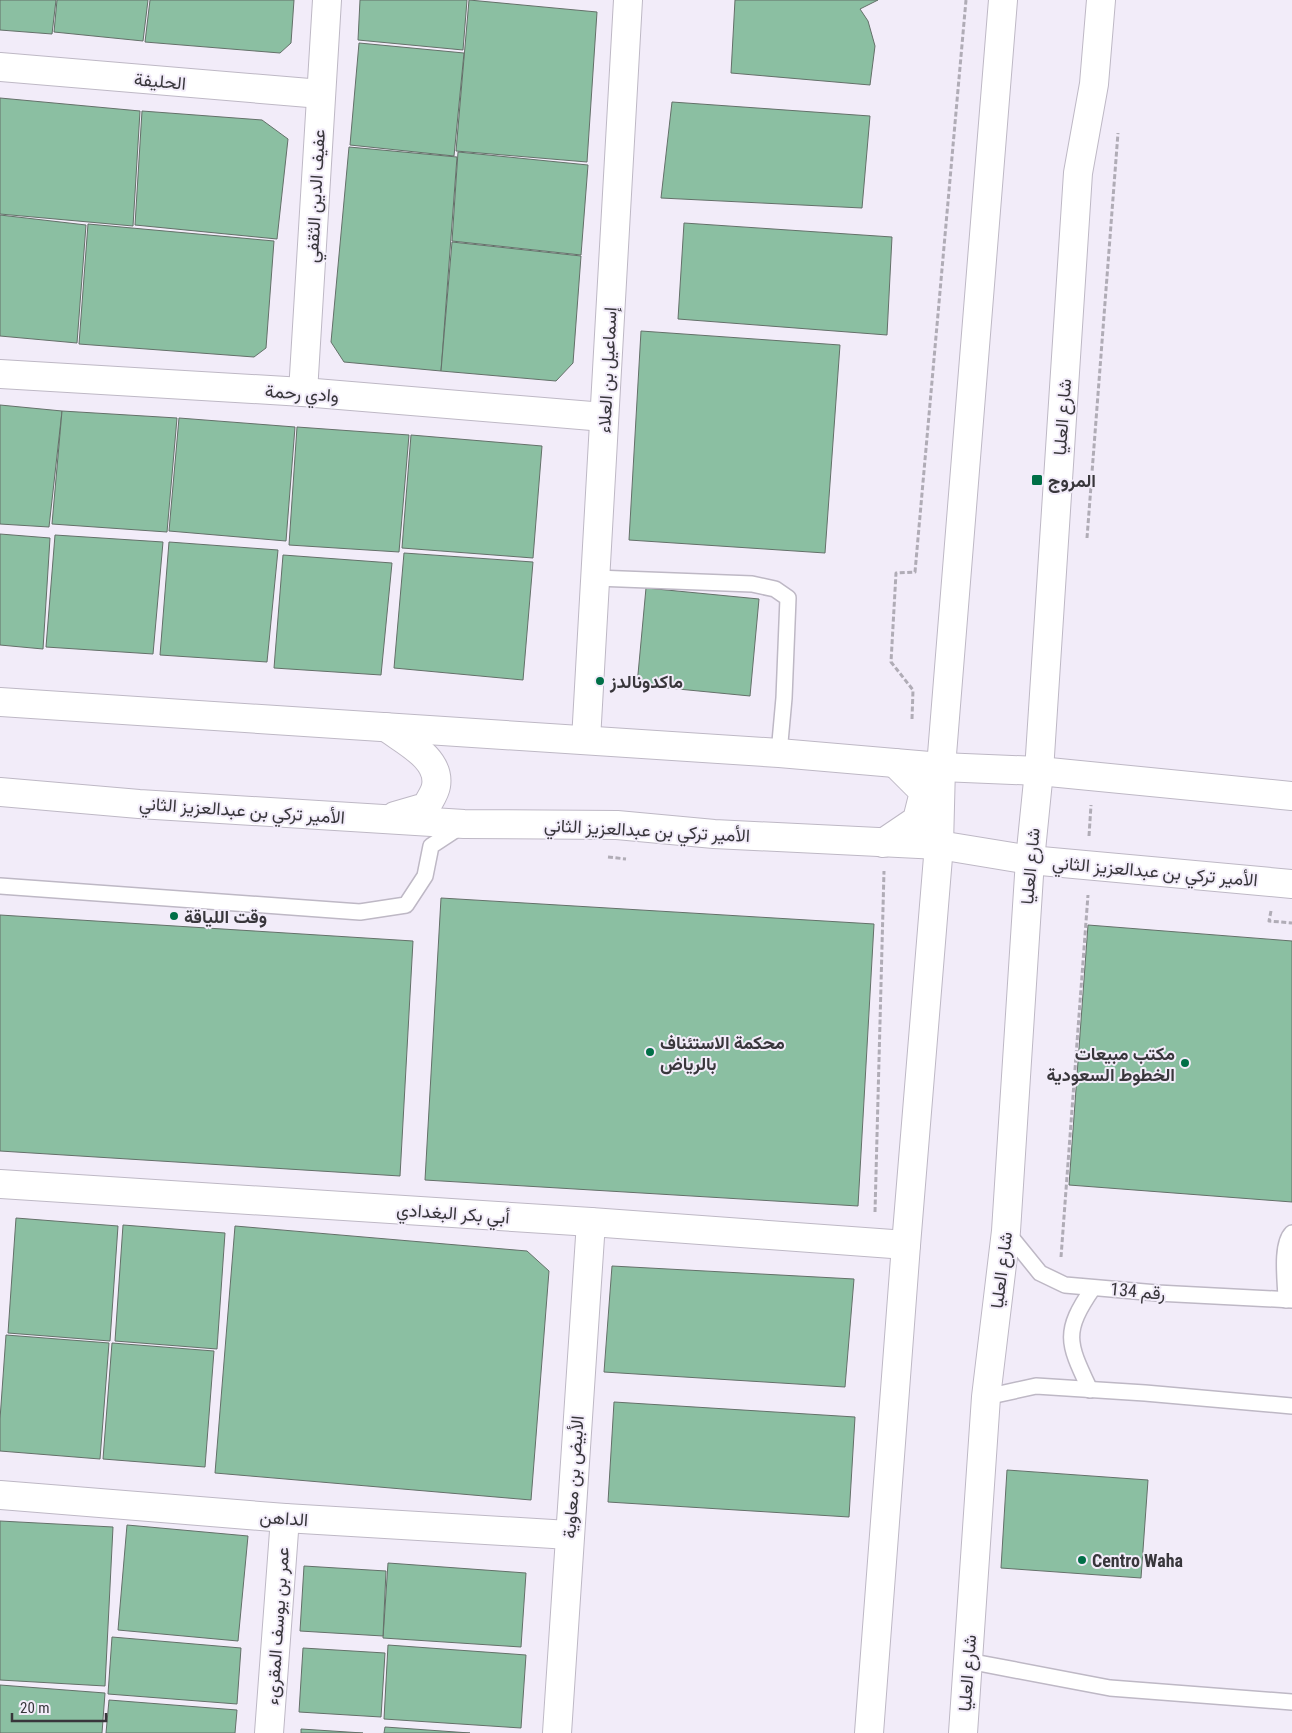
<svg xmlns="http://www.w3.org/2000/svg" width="1292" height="1733" viewBox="0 0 1292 1733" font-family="'Roboto Condensed',Vazirmatn,sans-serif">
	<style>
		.building { fill: #8bbfa2; stroke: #647069 }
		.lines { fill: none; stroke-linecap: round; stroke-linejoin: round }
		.lane-casing { stroke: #beb8c5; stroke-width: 18 }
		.street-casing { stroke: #beb8c5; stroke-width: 30 }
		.secondary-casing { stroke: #beb8c5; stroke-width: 30 }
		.primary-casing { stroke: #beb8c5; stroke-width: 30 }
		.path { stroke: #b0acb6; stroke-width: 3; stroke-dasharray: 5 2.5; stroke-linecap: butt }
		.lane { stroke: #fff; stroke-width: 15 }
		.street { stroke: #fff; stroke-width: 28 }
		.secondary { stroke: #fff; stroke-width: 28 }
		.primary { stroke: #fff; stroke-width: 28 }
		.poi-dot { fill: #006f47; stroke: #f2ecf9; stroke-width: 2 }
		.labels { text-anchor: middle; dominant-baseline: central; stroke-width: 4; stroke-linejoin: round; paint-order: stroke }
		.street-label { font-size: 18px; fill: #38363b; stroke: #f2ecf9 }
		.poi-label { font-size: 18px; font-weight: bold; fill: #38363b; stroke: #f2ecf9; text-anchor: start }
	</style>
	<rect width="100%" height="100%" fill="#f2ecf9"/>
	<g class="building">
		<polygon points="0,0 56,0 52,34 0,30"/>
		<polygon points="57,0 148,0 143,41 54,32"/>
		<polygon points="150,0 294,0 291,43 280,53 145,42"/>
		<polygon points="360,0 467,0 463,50 358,40"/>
		<polygon points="469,0 597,12 587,162 456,151"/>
		<polygon points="735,0 878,0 860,9 868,21 875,46 870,85 731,73"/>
		<polygon points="359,43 464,53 454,156 350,145"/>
		<polygon points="0,98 140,111 133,226 0,214"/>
		<polygon points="672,102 870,116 862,208 661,198"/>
		<polygon points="142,111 262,120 288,139 277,239 135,225"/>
		<polygon points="349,147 457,157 441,371 344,362 331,342"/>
		<polygon points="458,152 588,165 581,255 452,241"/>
		<polygon points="0,215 86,225 77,343 0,336"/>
		<polygon points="684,223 892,237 887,335 678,319"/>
		<polygon points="88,224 274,241 266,348 254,357 79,344"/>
		<polygon points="452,242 581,256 573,363 556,381 441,371"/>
		<polygon points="641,331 840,345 825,553 629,540"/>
		<polygon points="0,405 62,411 49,527 0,524"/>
		<polygon points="62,411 177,418 167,532 52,524"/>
		<polygon points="179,418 295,427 286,541 169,531"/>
		<polygon points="297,427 409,435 399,552 289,545"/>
		<polygon points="411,435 542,446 533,558 402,548"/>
		<polygon points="0,534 50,538 43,649 0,645"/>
		<polygon points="55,535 163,542 153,654 46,647"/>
		<polygon points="169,542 278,550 267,662 160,655"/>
		<polygon points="404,553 533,562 523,680 394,668"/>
		<polygon points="283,555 392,563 381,675 274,668"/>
		<polygon points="646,588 759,599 750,696 637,685"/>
		<polygon points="441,898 874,924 858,1206 425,1180"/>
		<polygon points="0,915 413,941 400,1176 0,1151"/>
		<polygon points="1088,925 1292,941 1292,1202 1069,1185"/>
		<polygon points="16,1218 118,1226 110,1341 8,1333"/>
		<polygon points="123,1225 225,1233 217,1349 115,1341"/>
		<polygon points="235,1226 527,1251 549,1271 531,1500 215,1473"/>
		<polygon points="612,1266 854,1279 845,1387 604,1372"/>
		<polygon points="6,1335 109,1343 100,1459 0,1451 0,1419"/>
		<polygon points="112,1343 214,1351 205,1467 103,1459"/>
		<polygon points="614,1402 855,1417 849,1517 608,1502"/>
		<polygon points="1007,1470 1148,1480 1141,1578 1001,1568"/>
		<polygon points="0,1521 113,1527 105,1686 0,1680"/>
		<polygon points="127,1525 248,1536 238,1641 118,1630"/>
		<polygon points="388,1563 526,1573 521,1647 383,1638"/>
		<polygon points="304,1566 386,1571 383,1636 300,1631"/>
		<polygon points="112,1637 241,1648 237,1704 108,1694"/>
		<polygon points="388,1645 526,1655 521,1728 384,1719"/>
		<polygon points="303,1648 385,1653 381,1717 299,1712"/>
		<polygon points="0,1685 105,1693 102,1733 0,1733"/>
		<polygon points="109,1700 237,1710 235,1733 106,1733"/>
		<polygon points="385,1727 470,1733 384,1733"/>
		<polygon points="301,1729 363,1733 301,1733"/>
	</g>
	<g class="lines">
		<g class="lane-casing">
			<g id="lane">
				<polyline points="596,578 752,584 775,589 788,598 784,698 779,753"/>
				<polyline points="0,886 360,912 406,905 425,876 431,846 463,825"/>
				<polyline points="1006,1231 1040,1273 1065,1285 1157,1293 1292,1300"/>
				<path d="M1286,1300c0,-16 -6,-55 6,-67"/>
				<path d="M1090,1390c-22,-47 -28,-57 3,-102"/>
				<polyline points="986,1397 1036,1386 1145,1393 1292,1406"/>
				<polyline points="968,1661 1110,1688 1292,1702"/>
			</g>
		</g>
		<g class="street-casing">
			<g id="street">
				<polyline points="0,67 321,94"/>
				<polyline points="0,374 303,392 604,417"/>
				<polyline points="303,392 327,0"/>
				<polyline points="586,740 628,0"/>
				<polyline points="0,1184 591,1222 906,1245"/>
				<polyline points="0,1495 285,1518 569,1535"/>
				<polyline points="269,1733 285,1518"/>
				<polyline points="557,1733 591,1222"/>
			</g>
		</g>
		<g class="secondary-casing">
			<g id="secondary">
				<polyline points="0,702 779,753 941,767 1039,771 1292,796"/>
				<path d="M386,727c18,14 55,31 50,59 -1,7 -7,15 -10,21l-31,9"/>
				<polyline points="0,792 139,804 464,824 617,825 714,834 939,845 1030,860 1292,884"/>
				<polyline points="883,843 917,820 924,792 895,763"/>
			</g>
		</g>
		<g class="primary-casing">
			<g id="primary">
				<polyline points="869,1733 906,1245 939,845 941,767 1003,0"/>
				<polyline points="963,1733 986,1397 1006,1231 1030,860 1039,771 1078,173 1094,84 1101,0"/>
			</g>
		</g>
		<g class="path">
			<polyline points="1087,538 1118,133"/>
			<polyline points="912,719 913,690 891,662 896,573 915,572 966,0"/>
			<polyline points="1089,836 1091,805"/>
			<polyline points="608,857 626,859"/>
			<polyline points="1271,911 1269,921 1292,923"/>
			<polyline points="875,1212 884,871"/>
			<polyline points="1061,1257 1088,895"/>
		</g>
		<use href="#lane" class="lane"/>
		<use href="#street" class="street"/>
		<use href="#secondary" class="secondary"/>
		<use href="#primary" class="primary"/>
	</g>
	<g class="poi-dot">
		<rect x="1031" y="474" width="12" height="12" rx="2.5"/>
		<circle cx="600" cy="681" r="5"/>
		<circle cx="174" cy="916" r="5"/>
		<circle cx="650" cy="1052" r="5"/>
		<circle cx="1185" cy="1063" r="5"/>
		<circle cx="1082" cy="1560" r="5"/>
	</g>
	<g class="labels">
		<g class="street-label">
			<text transform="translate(160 81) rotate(5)">الحليفة</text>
			<text transform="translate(315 196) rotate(-87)">عفيف الدين الثقفي</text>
			<text transform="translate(607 370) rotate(-87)">إسماعيل بن العلاء</text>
			<text transform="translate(302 393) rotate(4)">وادي رحمة</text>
			<text transform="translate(1062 417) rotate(-86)">شارع العليا</text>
			<text transform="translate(242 810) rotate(4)">الأمير تركي بن عبدالعزيز الثاني</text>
			<text transform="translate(647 830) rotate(3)">الأمير تركي بن عبدالعزيز الثاني</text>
			<text transform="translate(1030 866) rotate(-85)">شارع العليا</text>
			<text transform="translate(1155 871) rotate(5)">الأمير تركي بن عبدالعزيز الثاني</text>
			<text transform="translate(453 1213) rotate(4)">أبي بكر البغدادي</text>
			<text transform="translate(1001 1270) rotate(-83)">شارع العليا</text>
			<text transform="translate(1138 1291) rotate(5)">رقم 134</text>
			<text transform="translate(573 1477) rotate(-86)">الأبيض بن معاوية</text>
			<text transform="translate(284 1518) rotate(4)">الداهن</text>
			<text transform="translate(277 1626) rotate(-86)">عمر بن يوسف المقرىء</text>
			<text transform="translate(967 1673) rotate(-86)">شارع العليا</text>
		</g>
		<g class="poi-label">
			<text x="1048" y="480">المروج</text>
			<text x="610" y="681">ماكدونالدز</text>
			<text x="184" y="916">وقت اللياقة</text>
			<text x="660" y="1042">محكمة الاستئناف<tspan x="660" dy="21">بالرياض</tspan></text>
			<text x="1175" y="1053" text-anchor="end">مكتب مبيعات<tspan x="1175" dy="21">الخطوط السعودية</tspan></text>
			<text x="1092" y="1560">Centro Waha</text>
		</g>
	</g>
	<path d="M12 1713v8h94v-8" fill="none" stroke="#38363b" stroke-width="2.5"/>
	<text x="20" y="1713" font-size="15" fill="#38363b" stroke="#f2ecf9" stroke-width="4" paint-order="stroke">20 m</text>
</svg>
